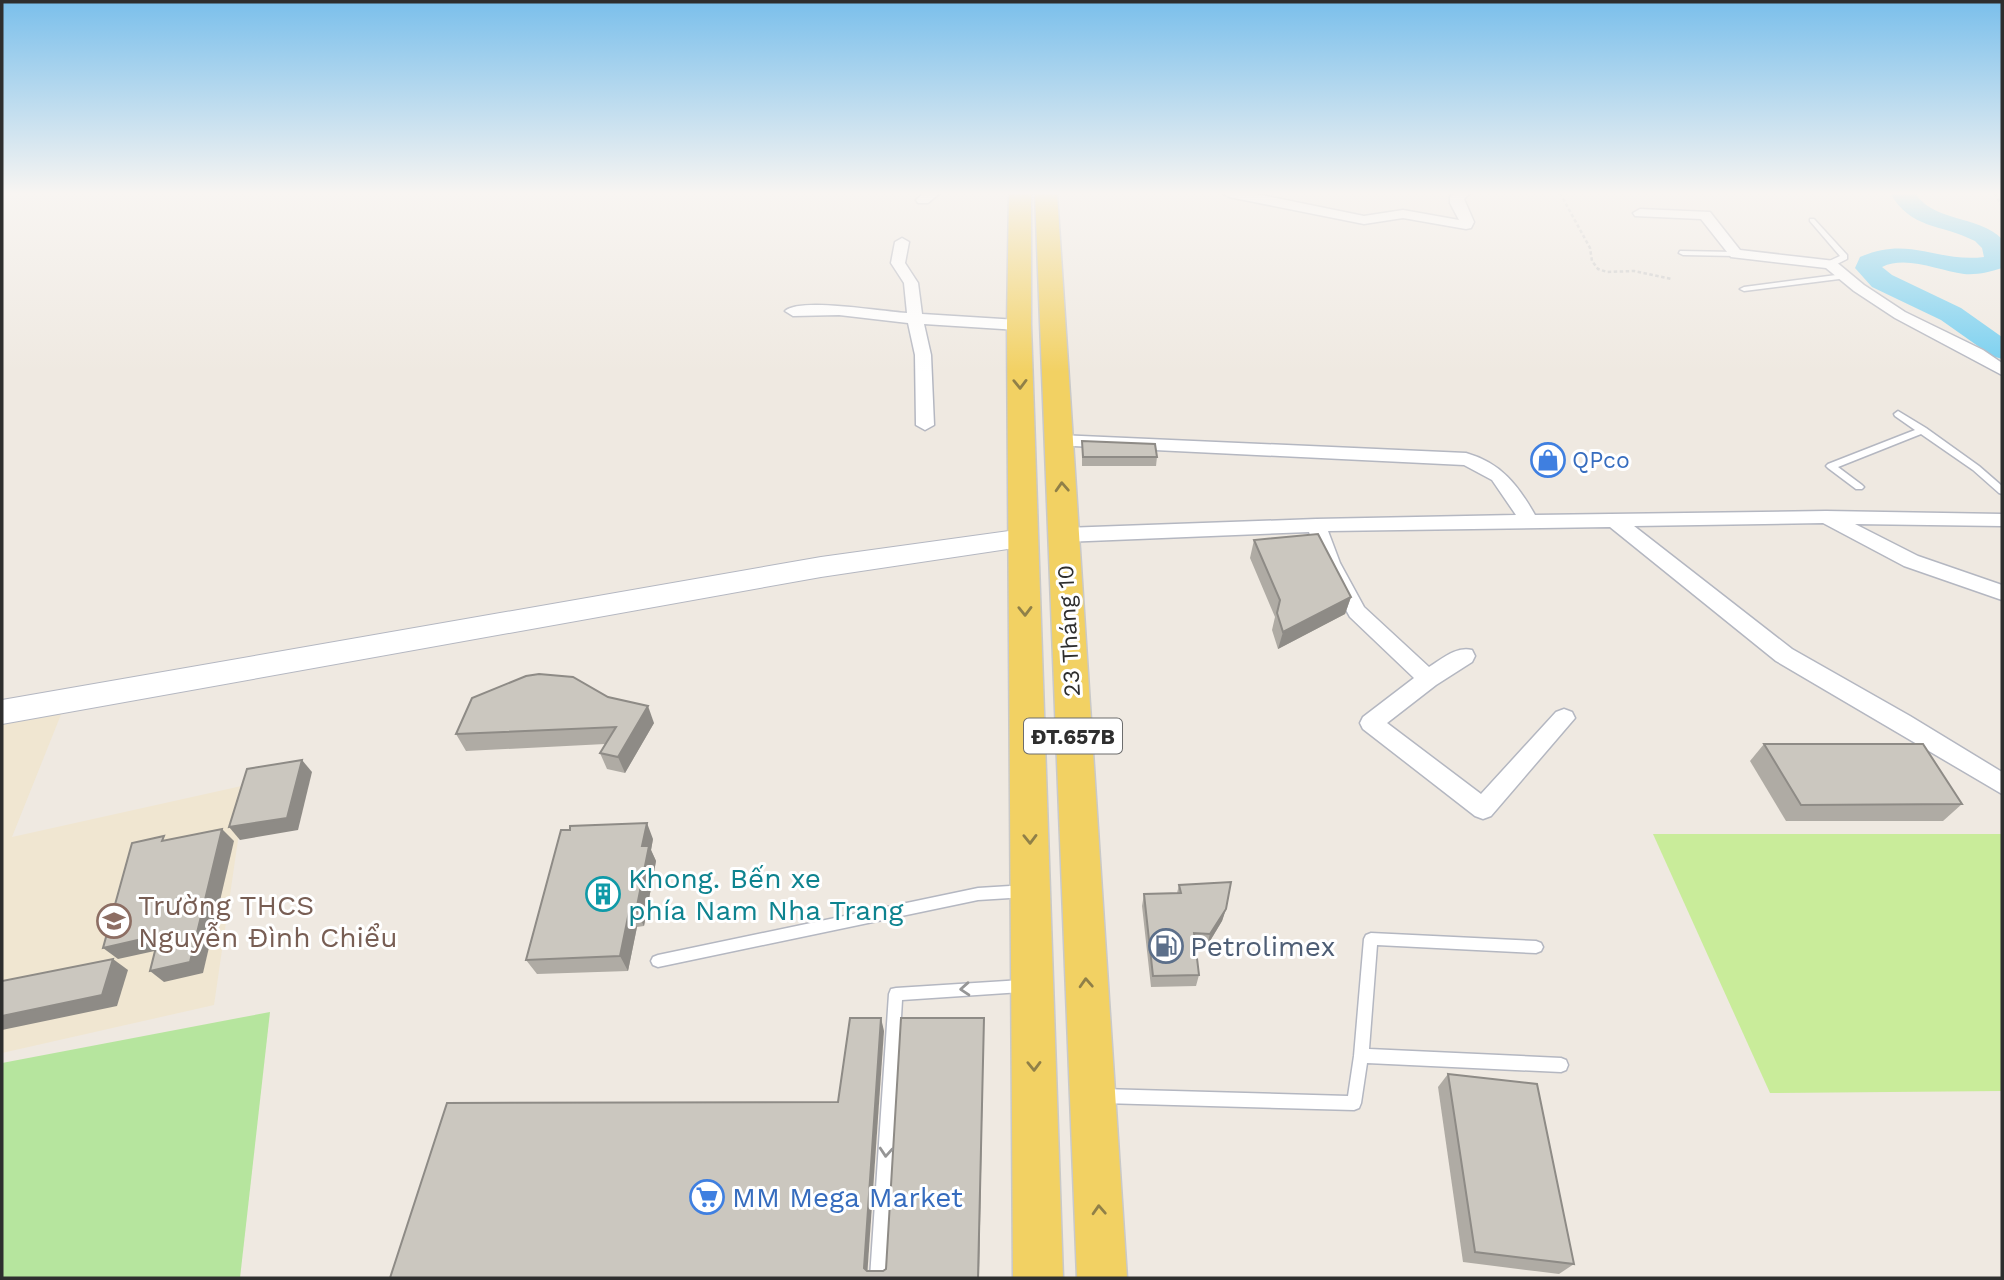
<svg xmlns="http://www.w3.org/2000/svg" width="2004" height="1280" viewBox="0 0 2004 1280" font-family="'Work Sans',sans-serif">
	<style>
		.education { fill: #f0e6d1 }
		.green { fill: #b6e59e }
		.pitch { fill: #c9ec9a }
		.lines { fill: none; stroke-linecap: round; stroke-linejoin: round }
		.river { fill: #75cff0; fill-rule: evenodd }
		.lane-casing { stroke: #b4b7c1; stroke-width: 3 }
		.street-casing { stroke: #b4b7c1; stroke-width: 3 }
		.secondary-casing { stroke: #b4b7c1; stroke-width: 2 }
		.primary-casing { stroke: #c9c9c9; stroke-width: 3 }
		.path { stroke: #c9c9c9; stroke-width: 2.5; stroke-dasharray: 3.5 2.5; stroke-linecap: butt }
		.lane { fill: #fff; fill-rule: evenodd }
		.street { fill: #fff; fill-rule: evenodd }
		.secondary { fill: #fff; fill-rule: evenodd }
		.primary { fill: #f2d163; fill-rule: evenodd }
		.wall { fill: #afaba4 }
		.shaded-wall { fill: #8e8b86 }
		.building { fill: #cbc7bf; stroke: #8e8b86; stroke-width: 2 }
		.oneway { stroke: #908048 }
		.oneway2 { stroke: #969696 }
		.labels { text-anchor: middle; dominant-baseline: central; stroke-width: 6; stroke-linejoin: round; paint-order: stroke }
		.shield { fill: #fff; stroke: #6d6d6d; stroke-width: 2 }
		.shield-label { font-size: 21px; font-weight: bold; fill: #2e2e2e }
		.shop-label { font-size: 23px; fill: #366cbe; stroke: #fff; text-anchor: start }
		.street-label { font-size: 23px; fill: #2e2e2e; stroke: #fff }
		.near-culture-label { font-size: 28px; fill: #0d838f; stroke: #fff; text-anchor: start }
		.near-education-label { font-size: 28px; fill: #785e54; stroke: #fff; text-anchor: start }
		.near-service-label { font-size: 28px; fill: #4e5e75; stroke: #fff; text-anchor: start }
		.near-shop-label { font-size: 28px; fill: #366cbe; stroke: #fff; text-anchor: start }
	</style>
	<rect width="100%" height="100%" fill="#efe9e1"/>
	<polygon class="education" points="62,712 12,837 246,785 214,1005 2,1053 2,724"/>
	<polygon class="green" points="270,1012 240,1278 2,1278 2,1063"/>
	<polygon class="pitch" points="1653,834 2002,834 2002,1091 1770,1093"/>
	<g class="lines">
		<path class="river" d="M1890,193h25c18,29 63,22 87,46v29c-13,4 -24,7 -38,6 -25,-3 -57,-19 -82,-7l10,8 69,33 41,29v22l-10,-3 -51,-36 -69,-33 -17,-19 5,-11c49,-22 78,6 124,0l-2,-9 -7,-7c-36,-18 -63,-11 -85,-48z"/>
		<g class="lane-casing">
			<g id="lane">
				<polygon points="1810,219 1814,219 1847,255 1847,259 1833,266 1827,266 1827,262 1840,256 1810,221"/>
				<polygon points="1680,251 1736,252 1740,254 1736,256 1683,255 1679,253"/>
				<polygon points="1844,274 1847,274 1847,278 1744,291 1740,289 1744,287"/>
				<polygon points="1898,411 1926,428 1979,466 2002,486 2002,494 1999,493 1973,470 1921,434 1838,467 1862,485 1864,487 1862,489 1856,489 1828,468 1826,466 1828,464 1915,430 1895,416 1894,414"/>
				<polygon points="1025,885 1029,887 1031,891 1029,895 1025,897 978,900 658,967 653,965 651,961 653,957 658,955 978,888"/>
				<polygon points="1371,933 1536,941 1541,943 1543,947 1541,951 1536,953 1377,945 1369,1049 1561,1058 1566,1060 1568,1065 1566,1070 1561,1072 1367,1063 1361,1103 1359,1108 1354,1110 1102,1103 1097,1101 1095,1096 1097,1091 1102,1089 1348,1096 1354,1056 1364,939 1366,935"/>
				<polygon points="1023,980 1028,981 1030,986 1028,991 1023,992 902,1000 886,1278 870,1278 889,994 891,989 896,988"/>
			</g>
		</g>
		<g class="street-casing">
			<g id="street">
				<polygon points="924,193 940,193 928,203 918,203 916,200"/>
				<polygon points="1222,193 1251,193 1364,216 1403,210 1459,220 1450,203 1450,197 1454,193 1470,193 1464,199 1474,222 1471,228 1466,229 1403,218 1364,224 1229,197"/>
				<polygon points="1640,209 1710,212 1740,250 1835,261 1864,285 1905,312 1983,350 2002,363 2002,375 1895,318 1854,291 1826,268 1731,257 1701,219 1635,216 1633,213"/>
				<path d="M902,238l7,4 -4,21 13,20 4,31 97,6 8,5 -8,5 -95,-6 7,31 3,70 -9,5 -9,-5 -1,-70 -7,-32 -69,-8 -46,1 -8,-5c15,-14 99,1 122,2l-3,-30 -13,-20 4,-21z"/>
				<path d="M1059,435l407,18c35,10 52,32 69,62l291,-4 176,3v12l-147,-2 63,32 84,29v15l-98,-34 -81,-43 -189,3 158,123 118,67 92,56v22l-226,-133 -166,-134 -282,4 12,32 24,44 65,60c13,-8 27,-21 43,-17l3,6 -3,6 -36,23 -49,38 94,71 75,-82 8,-3 8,3 3,6 -84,98 -8,3 -8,-3 -112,-87 -3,-6 3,-6 51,-39 -64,-61 -30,-54 -11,-31 -245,10 -7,-2 -3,-5 3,-5 7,-2 252,-9 200,-4 -24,-35 -28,-15 -411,-20 -3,-4z"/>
			</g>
		</g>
		<g class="secondary-casing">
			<polygon id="secondary" points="1024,529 1034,531 1038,538 1034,545 821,577 2,724 2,700 821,557"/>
		</g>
		<g class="primary-casing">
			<g id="primary">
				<polygon points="1009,193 1031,193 1031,325 1063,1278 1013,1278 1007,325"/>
				<polygon points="1035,193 1057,193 1127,1278 1077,1278"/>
			</g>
		</g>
		<g class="path">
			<polyline points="1560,193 1590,248 1592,261 1598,269 1607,272 1634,271 1672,279"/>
			<polyline points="1995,193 2002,206"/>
		</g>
		<use href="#lane" class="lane"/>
		<use href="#street" class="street"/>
		<use href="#secondary" class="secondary"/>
		<use href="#primary" class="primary"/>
	</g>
	<g class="wall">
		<polygon points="1082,441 1157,457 1156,466 1082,466"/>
		<polygon points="1254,540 1351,597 1345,614 1278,649 1272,630 1275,617 1250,558"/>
		<polygon points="654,723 625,773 607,769 600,753 605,744 466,751 456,734"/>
		<polygon points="1764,744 1962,804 1943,821 1786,821 1750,761"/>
		<polygon points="653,839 651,850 656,861 644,926 637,927 628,971 537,974 526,960"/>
		<polygon points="1179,885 1226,909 1222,921 1207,946 1195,945 1199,975 1196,986 1151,987 1142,906 1144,894 1177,893"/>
		<polygon points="1448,1074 1574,1264 1559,1274 1463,1262 1438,1087"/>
	</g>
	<g class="shaded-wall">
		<polygon points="1351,597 1345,614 1278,649 1283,632"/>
		<polygon points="648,706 654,723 625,773 618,757"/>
		<polygon points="302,760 312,772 298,830 240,840 229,827"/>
		<polygon points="647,823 653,839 651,850 656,861 644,926 636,911 642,846"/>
		<polygon points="222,829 234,841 203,973 164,982 150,971"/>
		<polygon points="1226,909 1222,921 1207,946 1210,934"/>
		<polygon points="629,912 637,927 628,971 620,956"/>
		<polygon points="159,935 173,947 118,959 103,948"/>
		<polygon points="113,959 128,970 117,1006 2,1030 2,1016"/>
		<polygon points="881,1018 884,1031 867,1278 864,1268"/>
		<polygon points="984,1018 979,1278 978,1278"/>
	</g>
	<g class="building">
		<polygon points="1082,441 1155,444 1157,457 1083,457"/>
		<polygon points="1318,534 1351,597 1283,632 1277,613 1280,600 1254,540"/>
		<polygon points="539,674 573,677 608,697 648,706 618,757 600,753 616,727 456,734 472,698 526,676"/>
		<polygon points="1764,744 1923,744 1962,804 1801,805"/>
		<polygon points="302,760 287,818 229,827 247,769"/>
		<polygon points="647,823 642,846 649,846 636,911 629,912 620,956 526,960 561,830 570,830 570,826"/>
		<polygon points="222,829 190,962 150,971 159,935 103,948 132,843 164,836 162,841"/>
		<polygon points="1231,882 1226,909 1210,934 1194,933 1199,975 1153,976 1144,894 1181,893 1179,885"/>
		<polygon points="113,959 102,995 2,1016 2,981"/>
		<polygon points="850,1018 881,1018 864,1268 867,1271 883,1271 886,1269 901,1018 984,1018 978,1278 390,1278 447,1103 838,1102"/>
		<polygon points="1448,1074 1537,1084 1574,1264 1475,1252"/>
	</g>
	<defs><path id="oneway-chevron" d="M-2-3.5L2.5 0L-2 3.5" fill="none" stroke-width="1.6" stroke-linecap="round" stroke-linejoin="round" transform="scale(1.75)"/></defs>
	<g class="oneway">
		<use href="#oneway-chevron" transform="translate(1020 384) rotate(89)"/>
		<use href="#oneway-chevron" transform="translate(1062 487) rotate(-93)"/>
		<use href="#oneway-chevron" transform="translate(1025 611) rotate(89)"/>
		<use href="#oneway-chevron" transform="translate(1030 839) rotate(89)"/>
		<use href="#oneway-chevron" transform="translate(1086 983) rotate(-93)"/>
		<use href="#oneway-chevron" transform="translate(1034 1066) rotate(89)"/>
		<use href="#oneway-chevron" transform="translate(1099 1210) rotate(-93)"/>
	</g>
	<g class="oneway2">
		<use href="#oneway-chevron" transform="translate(965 989) rotate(176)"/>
		<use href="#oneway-chevron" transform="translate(886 1152) rotate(94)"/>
	</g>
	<linearGradient id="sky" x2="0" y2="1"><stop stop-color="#7abfeb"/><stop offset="0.52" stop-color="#f8f5f2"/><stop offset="1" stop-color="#f8f5f2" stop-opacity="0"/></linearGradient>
	<rect width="2004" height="372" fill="url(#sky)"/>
	<defs>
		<g id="shop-ring" transform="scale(1.75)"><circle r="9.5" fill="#fff" stroke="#3f7fe0" stroke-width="1.5"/><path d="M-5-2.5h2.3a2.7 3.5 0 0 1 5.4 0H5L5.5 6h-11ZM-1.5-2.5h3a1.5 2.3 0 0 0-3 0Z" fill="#3f7fe0"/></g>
		<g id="building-ring" transform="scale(1.75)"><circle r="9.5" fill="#fff" stroke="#0f9aa8" stroke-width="1.5"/><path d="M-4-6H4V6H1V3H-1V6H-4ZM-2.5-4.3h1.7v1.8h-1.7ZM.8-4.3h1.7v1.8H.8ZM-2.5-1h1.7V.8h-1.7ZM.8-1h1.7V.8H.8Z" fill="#0f9aa8"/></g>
		<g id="school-ring" transform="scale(1.75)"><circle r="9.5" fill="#fff" stroke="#8d6e63" stroke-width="1.5"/><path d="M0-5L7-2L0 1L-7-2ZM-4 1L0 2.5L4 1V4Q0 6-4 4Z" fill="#8d6e63"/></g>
		<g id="fuel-ring" transform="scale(1.75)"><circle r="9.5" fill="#fff" stroke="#5c6f8a" stroke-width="1.5"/><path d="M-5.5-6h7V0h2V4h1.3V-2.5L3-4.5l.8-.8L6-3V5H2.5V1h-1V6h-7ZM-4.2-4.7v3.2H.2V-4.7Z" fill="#5c6f8a"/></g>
		<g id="supermarket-ring" transform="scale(1.75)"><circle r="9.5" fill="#fff" stroke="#3f7fe0" stroke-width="1.5"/><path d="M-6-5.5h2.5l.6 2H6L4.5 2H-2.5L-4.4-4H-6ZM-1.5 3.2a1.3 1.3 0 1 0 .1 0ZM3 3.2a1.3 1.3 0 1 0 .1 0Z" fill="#3f7fe0"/></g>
	</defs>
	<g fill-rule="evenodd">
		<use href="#shop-ring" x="1548" y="460"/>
		<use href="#building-ring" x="603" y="894"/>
		<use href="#school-ring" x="114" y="921"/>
		<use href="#fuel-ring" x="1166" y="946"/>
		<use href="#supermarket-ring" x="707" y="1197"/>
	</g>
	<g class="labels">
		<rect class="shield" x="1024" y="718.5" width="98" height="35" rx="5"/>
		<g class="shield-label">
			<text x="1073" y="736">ĐT.657B</text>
		</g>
		<g class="shop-label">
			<text x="1572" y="460">QPco</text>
		</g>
		<g class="street-label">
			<text transform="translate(1069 631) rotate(-93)">23 Tháng 10</text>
		</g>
		<g class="near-culture-label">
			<text x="628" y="878">Khong. Bến xe<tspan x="628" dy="32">phía Nam Nha Trang</tspan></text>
		</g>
		<g class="near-education-label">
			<text x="138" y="905">Trường THCS<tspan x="138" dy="32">Nguyễn Đình Chiểu</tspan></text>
		</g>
		<g class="near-service-label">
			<text x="1190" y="946">Petrolimex</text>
		</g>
		<g class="near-shop-label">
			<text x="732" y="1197">MM Mega Market</text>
		</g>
	</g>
	<rect width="2004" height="1280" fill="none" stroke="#2e2e2e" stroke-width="7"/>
</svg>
